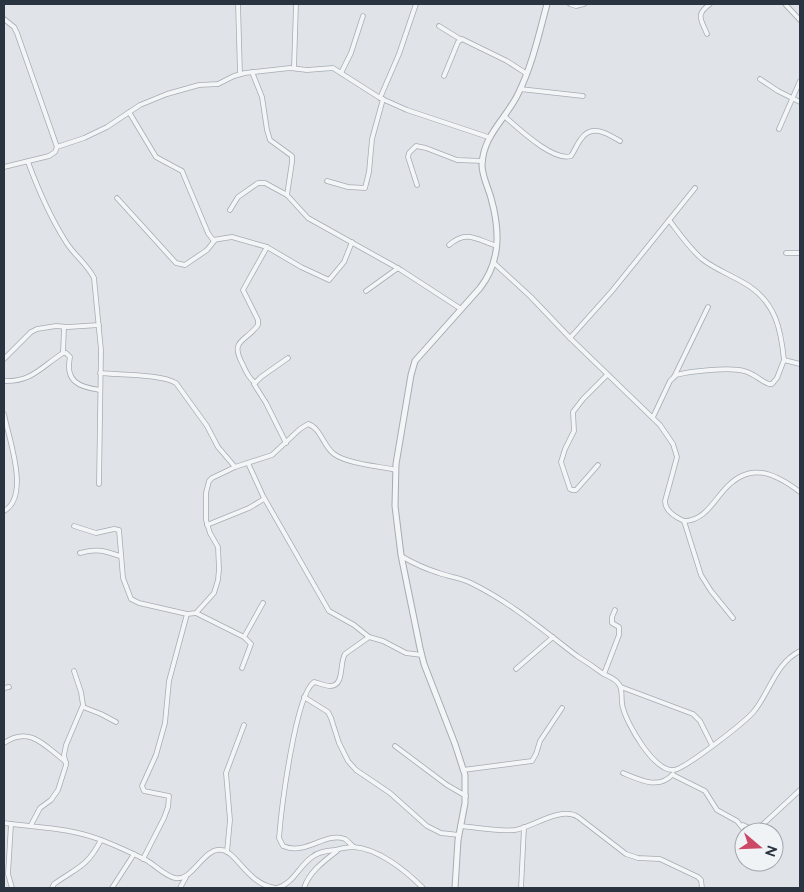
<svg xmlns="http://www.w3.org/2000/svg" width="804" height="892" viewBox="0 0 804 892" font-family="Raleway,sans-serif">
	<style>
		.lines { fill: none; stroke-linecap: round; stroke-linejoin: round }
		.minor-casing { stroke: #a5acb3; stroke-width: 5.5 }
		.tertiary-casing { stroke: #a5acb3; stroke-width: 7 }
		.minor { stroke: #f3f5f7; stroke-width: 4 }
		.tertiary { stroke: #f3f5f7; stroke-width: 5 }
	</style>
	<rect width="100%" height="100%" fill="#e0e4e9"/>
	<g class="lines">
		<g class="minor-casing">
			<g id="minor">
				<polyline points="238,4 240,74"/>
				<polyline points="570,4 576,6 584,4"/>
				<polyline points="785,4 800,20"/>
				<polyline points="4,19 14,27 17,33 57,147"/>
				<polyline points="439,26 460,39"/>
				<path d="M707,34c-6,-15 -12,-19 3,-30"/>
				<polyline points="294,68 296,4"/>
				<polyline points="252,72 262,97 267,130 270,140 292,156 292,162 287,195"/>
				<polyline points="341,73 351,53 363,16"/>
				<polyline points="444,76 458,42 462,39 507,61 527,74"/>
				<polyline points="760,79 778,91 800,102"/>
				<polyline points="520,89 583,96"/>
				<polyline points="380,98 399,54 416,4"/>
				<polyline points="129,112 156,157 182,171 208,233 213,240 232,237 267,247 301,267 329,280 344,262 352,242"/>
				<path d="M504,116c13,11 49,46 67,40 4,-6 6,-12 10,-17 11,-16 27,-5 39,2"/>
				<polyline points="779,129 800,81"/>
				<path d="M28,162c10,27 22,55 38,80 8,13 21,22 28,36l7,72 -2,134"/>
				<polyline points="4,167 49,156 55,152 57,147 84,138 107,127 140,105 167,94 199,85 218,84 234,76 245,73 290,68 307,70 333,68 380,98 407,110 488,137"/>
				<polyline points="327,181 348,187 365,188 369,172 372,139 383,99"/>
				<polyline points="417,185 408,157 409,153 416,146 426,148 457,160 483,161"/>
				<polyline points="117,198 176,263 185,265 207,250 215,240"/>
				<polyline points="230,210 238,197 258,183 265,183 287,195 308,218 401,270 461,309"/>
				<path d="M669,220c10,13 20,28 33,39 14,11 32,17 47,27 27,18 32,44 35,74"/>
				<path d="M449,245c18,-16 28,-5 48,1"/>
				<polyline points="786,253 800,253"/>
				<path d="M494,263l37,34 39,41 90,87 13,19 4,13 -12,44c0,10 10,16 19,20 20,0 29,-19 41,-32 25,-28 50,-16 75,3"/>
				<polyline points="366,291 398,268"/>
				<polyline points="570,338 612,291 695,188"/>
				<polyline points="63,353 64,327"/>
				<polyline points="4,359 31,332 37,329 56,326 68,327 99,325"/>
				<path d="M100,373c19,2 61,1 76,10l31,43 11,21 17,20"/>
				<polyline points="674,377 708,307"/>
				<path d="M4,381c28,1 37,-14 59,-28h3l4,4c-5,24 8,30 30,33"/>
				<path d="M254,382c-5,-4 -8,-10 -11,-17 -14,-26 2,-22 15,-40v-5l-15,-30 24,-43"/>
				<path d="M4,414c4,23 27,82 0,97"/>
				<path d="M653,417l17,-36 6,-6c15,-4 54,-8 68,-4 10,2 16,10 25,13h3l5,-6 7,-18 16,4"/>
				<polyline points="286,443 266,403 254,384 261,377 288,358"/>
				<polyline points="248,463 263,496 329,611 354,625 369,637 383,641 406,653 422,655"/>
				<polyline points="598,465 576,490 572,490 570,489 561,462 565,449 574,431 573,412 583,399 607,375"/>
				<polyline points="684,521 701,575 711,591 733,618"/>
				<polyline points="207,525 249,508 264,499"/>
				<polyline points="74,526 96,533 114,529 119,530 123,578 131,599 139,603 187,614 169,681 165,723 156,755 142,786 144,791 169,796 168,807 164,818 143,859"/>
				<path d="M80,553c17,-5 25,-2 40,3"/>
				<path d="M401,556c12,7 25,13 38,17 11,4 22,5 32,10 39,19 72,47 106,73 8,5 17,11 25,17 5,3 12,5 16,10 6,6 2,17 5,25 4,16 31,64 51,62 12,-2 73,-49 81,-60 16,-21 21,-47 45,-59"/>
				<polyline points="196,613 244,637 263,603"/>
				<path d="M187,614l9,-1 18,-20 4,-13 1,-11 -1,-22 -8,-14 -4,-13v-27l3,-12 3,-3 23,-11 37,-12 28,-26 8,-5c13,4 15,22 26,30 14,10 45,12 62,16"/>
				<polyline points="242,668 251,644 244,637"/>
				<polyline points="516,669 553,637"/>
				<polyline points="604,674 619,635 619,627 612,623 612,617 615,610"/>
				<polyline points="621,687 693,714 700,721 712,745"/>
				<polyline points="4,688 9,687"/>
				<polyline points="304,697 328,712 331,718 339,743 348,761 356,770 390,793 427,826 441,833 459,835"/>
				<polyline points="83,707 101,714 116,722"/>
				<path d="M4,743c26,-18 41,3 62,19"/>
				<polyline points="395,746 447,785 466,796"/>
				<polyline points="463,770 532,761 536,754 540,741 562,708"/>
				<path d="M623,773c17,7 36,17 50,1"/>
				<polyline points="673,775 705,791 717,810 737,821 746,832"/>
				<path d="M4,823c35,5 65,4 100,18 15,6 28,12 42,19 9,5 19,16 29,18 18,4 28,-31 47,-28 15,2 26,35 54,38"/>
				<polyline points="11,824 8,874 12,888"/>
				<polyline points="31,825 40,808 51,800 58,790 66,765 64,755 66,745 83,705 81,692 74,671"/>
				<polyline points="743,825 751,829 759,828 800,790"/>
				<path d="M460,826c16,1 39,6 55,4 18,-3 46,-24 63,-13l48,37 12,4 22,1 38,18 3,3 1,8"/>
				<path d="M354,847c-3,-2 -6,-6 -9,-8 -19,-8 -39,17 -62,7l-4,-8c2,-26 16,-143 35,-156 5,1 11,4 16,4 15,0 9,-23 15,-32l24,-17"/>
				<polyline points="227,852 230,820 226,773 244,725"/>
				<path d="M52,888l2,-4c24,-17 33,-17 47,-44"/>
				<polyline points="112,888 134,854"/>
				<polyline points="180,888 186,877"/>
				<path d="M277,888c16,-4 22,-22 35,-31 6,-5 14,-6 22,-7 6,-1 13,-3 19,-3 25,1 53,24 70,41"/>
				<path d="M304,888c5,-16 20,-27 33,-37"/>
				<polyline points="521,888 524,827"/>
			</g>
		</g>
		<g class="tertiary-casing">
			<path id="tertiary" d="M455,888l3,-48 7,-37v-28l-10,-31 -31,-80 -4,-16 -19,-93 -6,-49 1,-42 15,-89 4,-14 65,-73c21,-27 20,-58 11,-90 -3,-11 -9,-22 -9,-33 1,-30 24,-46 36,-71 14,-28 21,-60 29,-90"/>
		</g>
		<use href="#minor" class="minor"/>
		<use href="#tertiary" class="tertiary"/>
	</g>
	<rect width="804" height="892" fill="none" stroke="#293440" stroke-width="10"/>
	<g transform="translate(759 847) rotate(109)"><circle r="24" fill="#f0f3f6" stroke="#a0a7ad"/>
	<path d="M0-4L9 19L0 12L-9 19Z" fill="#cb4867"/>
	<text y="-8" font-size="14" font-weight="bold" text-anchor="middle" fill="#293440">N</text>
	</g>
</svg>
